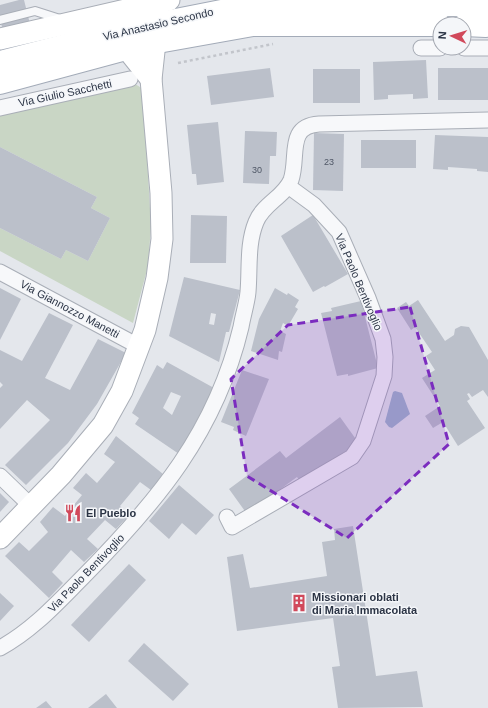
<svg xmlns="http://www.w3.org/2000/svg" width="488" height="708" viewBox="0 0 488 708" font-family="Helvetica,sans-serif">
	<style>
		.green { fill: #c9d6c5 }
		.water { fill: #9fb4cc }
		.building { fill: #bbc0ca; fill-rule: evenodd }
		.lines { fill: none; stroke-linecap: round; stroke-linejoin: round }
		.lane-casing { stroke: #a9aeb7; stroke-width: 10 }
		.street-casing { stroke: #a9aeb7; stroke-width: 17 }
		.secondary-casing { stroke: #a9aeb7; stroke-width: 23 }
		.primary-casing { stroke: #a3abb8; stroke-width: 24 }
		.path { stroke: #c2c5cb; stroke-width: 2.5; stroke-dasharray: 3 3; stroke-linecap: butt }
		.lane { stroke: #f7f8fa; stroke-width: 8 }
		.street { stroke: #f7f8fa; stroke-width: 15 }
		.secondary { stroke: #fff; stroke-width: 21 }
		.primary { stroke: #fff; stroke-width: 22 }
		.marked { fill: #7b2cbf; fill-opacity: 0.2; stroke: #7b2cbf; stroke-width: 3; stroke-dasharray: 8 5; stroke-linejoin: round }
		.labels { text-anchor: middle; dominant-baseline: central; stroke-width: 3; stroke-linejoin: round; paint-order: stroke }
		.number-label { font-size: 9px; fill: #4f5766 }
		.street-label { font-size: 11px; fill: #2b3445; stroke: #f4f6f9 }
		.poi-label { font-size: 11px; font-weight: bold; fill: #2b3445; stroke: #f4f6f9; text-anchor: start }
	</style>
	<rect width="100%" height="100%" fill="#e4e7ec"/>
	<polygon class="green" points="132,82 143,89 151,226 148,266 133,323 0,251 0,228 61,259 66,250 88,261 110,218 91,208 97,197 0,147 0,114"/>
	<polygon class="water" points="395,391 402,393 410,414 392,428 389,427 385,422 393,392"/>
	<g class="building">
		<polygon points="19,0 24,0 30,24 3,31 0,19 0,5"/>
		<polygon points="426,60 428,98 413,99 413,94 388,95 388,99 374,100 373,62"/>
		<polygon points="270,68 274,97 211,105 207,76"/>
		<rect x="438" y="68" width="50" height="32"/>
		<rect x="313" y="69" width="47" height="34"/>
		<polygon points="218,122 224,182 197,185 196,174 192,174 187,125"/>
		<polygon points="245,131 277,132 276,156 270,156 269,184 243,183"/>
		<polygon points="314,133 344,134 343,191 313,190"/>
		<polygon points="435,135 488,137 488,172 477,171 477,169 448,167 448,170 433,169"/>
		<rect x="361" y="140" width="55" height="28"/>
		<polygon points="0,147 97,197 91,208 110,218 88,261 66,250 61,259 0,228"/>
		<polygon points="191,215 227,216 226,263 190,263"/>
		<polygon points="313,215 348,274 325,287 324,286 313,292 281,236"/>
		<path d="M184,277l56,13 -11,42h-3l-7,30 -50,-26zM211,313l5,1 -2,11 -5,-1z"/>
		<polygon points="0,288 21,299 0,340"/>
		<polygon points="275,288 287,295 288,293 299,300 295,307 298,309 288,326 283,323 280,331 286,334 282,352 279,351 278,360 251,351 259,319"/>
		<polygon points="418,300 445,341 454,335 455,329 461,326 469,327 488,360 488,397 483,390 472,397 469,393 467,394 470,399 467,401 485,428 458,446 443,422 433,428 425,416 440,406 422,378 435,370 426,356 432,352 415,327 411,330 397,308 406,302 409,306"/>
		<polygon points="361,301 378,368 348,376 348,374 337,376 321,313 332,311 331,308"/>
		<polygon points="49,313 73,325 45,378 70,390 98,339 126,353 97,404 68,443 26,485 5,465 50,420 27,400 0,429 0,388 3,385 0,382 0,350 22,361"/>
		<path d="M167,362l47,26 -35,66 -44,-30 4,-6 -7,-5 25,-48 6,4zM171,392l10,4 -9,19 -9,-7z"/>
		<polygon points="242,370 269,379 246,436 233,430 234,427 221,422"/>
		<polygon points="340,417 358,442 302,484 297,477 247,514 229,489 280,451 286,458"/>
		<polygon points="116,436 163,474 151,490 140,482 120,506 129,515 116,529 105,520 87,539 98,549 84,562 71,550 52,572 63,583 49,598 5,556 19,542 29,551 48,532 40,522 53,507 65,516 82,495 73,488 86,473 97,483 115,462 104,454"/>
		<polygon points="179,485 214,515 196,535 182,523 169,539 149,521"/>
		<polygon points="0,493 9,502 0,512"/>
		<polygon points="353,526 376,676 417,671 423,707 338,708 332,667 340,666 333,618 237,631 227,557 243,554 250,588 327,576 322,542 335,540 334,529"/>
		<polygon points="129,564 146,580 89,642 71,625"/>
		<polygon points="0,593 14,606 0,621"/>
		<polygon points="144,643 189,684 173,701 128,661"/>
		<polygon points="106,694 117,708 88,708"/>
		<polygon points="46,701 52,708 36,708"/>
	</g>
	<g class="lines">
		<g class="lane-casing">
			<polyline id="lane" points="0,20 35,11 60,19"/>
		</g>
		<g class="street-casing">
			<g id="street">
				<polyline points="421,48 440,48"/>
				<polyline points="464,48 488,48"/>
				<polyline points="0,108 130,79"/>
				<polyline points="0,272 140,347"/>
				<polyline points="0,476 31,506"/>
				<polyline points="227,517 232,527 352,457 363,441 384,376 385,357 383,339 368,298 339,232 314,205 288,186"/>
				<path d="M0,648c33,-18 57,-45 83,-71 74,-75 133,-145 158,-250 2,-12 6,-24 7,-35 2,-24 -1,-48 8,-70 7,-18 28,-25 35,-42 8,-23 -5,-54 28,-56l169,-4"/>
			</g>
		</g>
		<g class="secondary-casing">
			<g id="secondary">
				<polyline points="0,39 169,0"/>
				<polyline points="127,49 151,79"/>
				<polyline points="0,538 61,475 103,425 122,391 145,330 157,278 162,239 161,193 151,79 155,42"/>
			</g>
		</g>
		<g class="primary-casing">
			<g id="primary">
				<polyline points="464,25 486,26"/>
				<polyline points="0,62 125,30 247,6 487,5"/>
				<polyline points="0,83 141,45 253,25 440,25"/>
			</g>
		</g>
		<polyline class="path" points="178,63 273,44"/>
		<use href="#lane" class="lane"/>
		<use href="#street" class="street"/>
		<use href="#secondary" class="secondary"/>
		<use href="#primary" class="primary"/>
	</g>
	<path class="marked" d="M410,307l39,137 -102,94 -100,-62 -16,-97 57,-54z"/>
	<defs>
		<g id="restaurant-bare" transform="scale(1.38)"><path d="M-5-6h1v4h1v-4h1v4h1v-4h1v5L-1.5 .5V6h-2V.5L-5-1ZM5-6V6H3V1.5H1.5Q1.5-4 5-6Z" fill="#d1495b" stroke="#f4f6f9" stroke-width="2.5" paint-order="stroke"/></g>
		<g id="building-bare" transform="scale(1.38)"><path d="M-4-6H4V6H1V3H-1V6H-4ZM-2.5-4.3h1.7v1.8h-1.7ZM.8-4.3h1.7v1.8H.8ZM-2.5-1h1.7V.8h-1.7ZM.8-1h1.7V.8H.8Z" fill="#d1495b" stroke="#f4f6f9" stroke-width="2.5" paint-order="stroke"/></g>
	</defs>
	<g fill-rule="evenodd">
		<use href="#restaurant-bare" x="73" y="513"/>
		<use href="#building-bare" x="299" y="603"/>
	</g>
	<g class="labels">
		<g class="number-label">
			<text x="329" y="162">23</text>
			<text x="257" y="170">30</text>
		</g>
		<g class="street-label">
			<text transform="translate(158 24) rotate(-13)">Via Anastasio Secondo</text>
			<text transform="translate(65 93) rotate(-12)">Via Giulio Sacchetti</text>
			<text transform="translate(359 282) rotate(67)">Via Paolo Bentivoglio</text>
			<text transform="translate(70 309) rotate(28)">Via Giannozzo Manetti</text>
			<text transform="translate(86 573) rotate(-46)">Via Paolo Bentivoglio</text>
		</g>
		<g class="poi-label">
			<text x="86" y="513">El Pueblo</text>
			<text x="312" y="597">Missionari oblati<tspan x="312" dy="13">di Maria Immacolata</tspan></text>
		</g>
	</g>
	<g transform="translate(452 36) rotate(274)"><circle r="19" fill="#f4f6f9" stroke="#a4a8b1"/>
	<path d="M0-3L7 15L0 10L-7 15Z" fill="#d1495b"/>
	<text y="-6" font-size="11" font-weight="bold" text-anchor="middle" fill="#2b3445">N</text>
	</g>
</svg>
